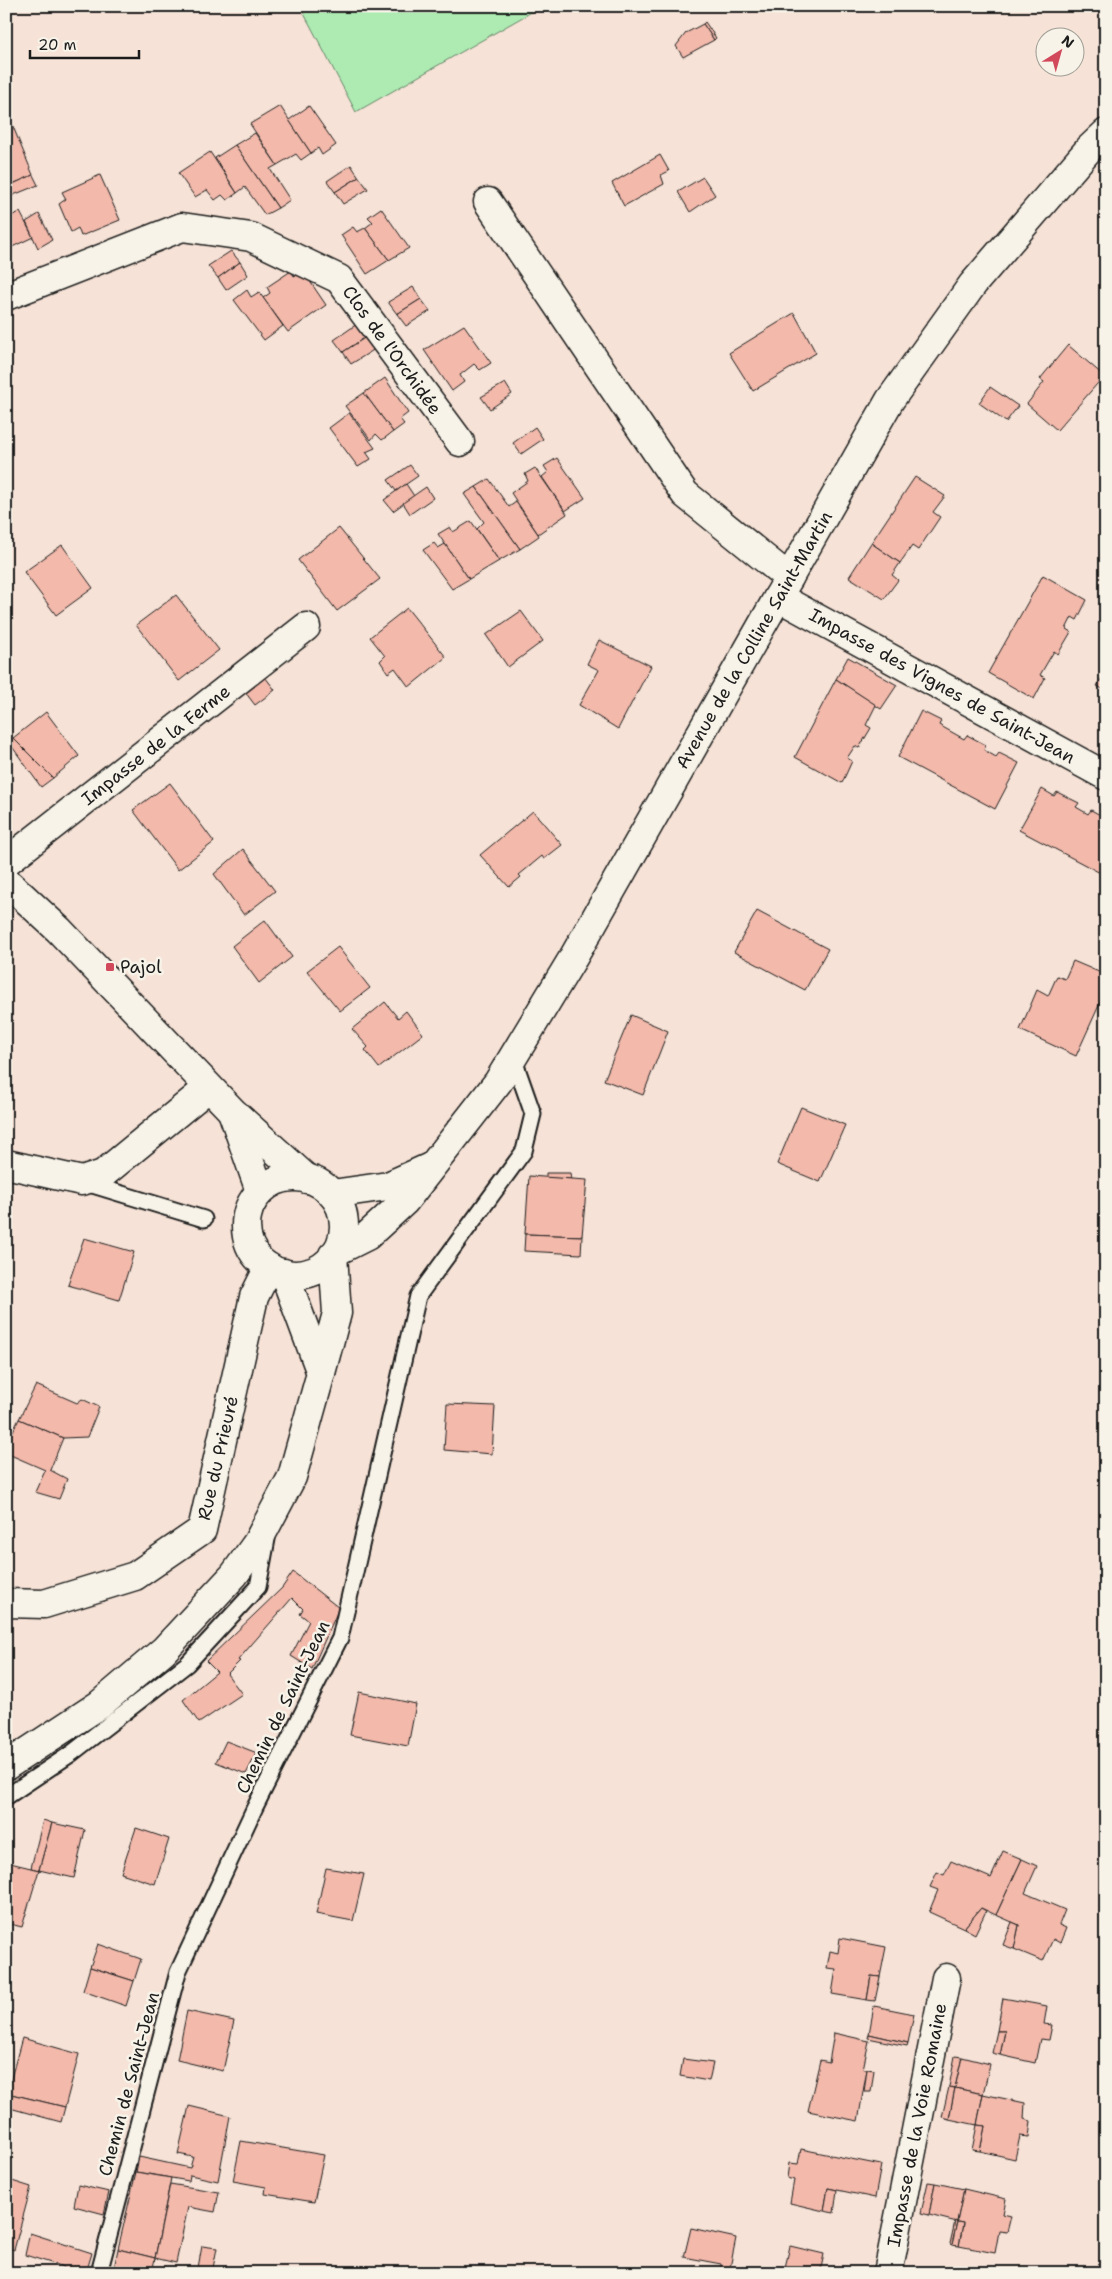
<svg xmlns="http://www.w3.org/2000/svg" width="1112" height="2279" viewBox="0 0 1112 2279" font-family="'Shantell Sans',sans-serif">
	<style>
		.green { fill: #adebb2; stroke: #648467 }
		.building { fill: #f3b9ab; stroke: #1c1c1c }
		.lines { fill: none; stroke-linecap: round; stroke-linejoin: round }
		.service-casing { stroke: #1c1c1c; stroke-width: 19 }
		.minor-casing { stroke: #1c1c1c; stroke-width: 31 }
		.tertiary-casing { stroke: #1c1c1c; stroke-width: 31 }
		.service { stroke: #f7f3e8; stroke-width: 15 }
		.minor { stroke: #f7f3e8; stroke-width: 28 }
		.tertiary { stroke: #f7f3e8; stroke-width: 28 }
		.poi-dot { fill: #d1495b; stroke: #f7f3e8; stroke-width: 2 }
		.labels { text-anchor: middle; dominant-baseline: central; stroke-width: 5; stroke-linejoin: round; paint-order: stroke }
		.street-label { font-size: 18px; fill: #1c1c1c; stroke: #f7f3e8 }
		.poi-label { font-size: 18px; fill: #1c1c1c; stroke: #f7f3e8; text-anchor: start }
	</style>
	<rect width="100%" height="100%" fill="#f6e2d6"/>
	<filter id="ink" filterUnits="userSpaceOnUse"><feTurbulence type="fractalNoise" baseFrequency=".02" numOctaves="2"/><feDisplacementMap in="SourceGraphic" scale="10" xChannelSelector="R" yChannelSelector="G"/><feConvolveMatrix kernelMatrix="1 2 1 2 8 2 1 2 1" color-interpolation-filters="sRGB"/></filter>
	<g filter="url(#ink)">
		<polygon class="green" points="300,6 542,6 356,112"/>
		<g class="building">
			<polygon points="705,22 716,38 714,40 703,24"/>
			<polygon points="703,24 714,40 683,57 676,46 686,33"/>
			<polygon points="280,106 311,153 301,160 296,154 277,165 250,124"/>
			<polygon points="309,106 336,145 322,155 318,148 311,153 289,120"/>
			<polygon points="7,112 33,175 6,187 6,113"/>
			<polygon points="255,133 277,165 270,169 290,200 278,208 235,145"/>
			<polygon points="235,145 278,208 265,215 245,187 237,193 215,158"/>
			<polygon points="210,152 237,193 227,200 222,195 215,200 207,190 195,197 178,173"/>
			<polygon points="660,155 669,171 661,175 664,184 624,206 612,183"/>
			<polygon points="351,165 359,177 335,192 327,181"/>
			<polygon points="33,175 38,185 6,198 6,187"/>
			<polygon points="100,175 120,220 81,236 78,228 71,232 59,204 66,199 62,192"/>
			<polygon points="359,177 368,189 343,204 335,192"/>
			<polygon points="703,177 715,195 690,212 678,192"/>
			<polygon points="381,208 409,248 389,260 365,228 373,222 368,217"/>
			<polygon points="20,212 33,237 8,249 6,218"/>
			<polygon points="39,214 52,240 38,248 26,222"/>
			<polygon points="353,227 357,232 365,228 389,260 367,274 341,235"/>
			<polygon points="6,246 12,258 6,261"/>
			<polygon points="231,251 240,262 218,278 208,266"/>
			<polygon points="240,262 248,275 226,290 218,278"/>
			<polygon points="291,271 294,276 303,271 326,305 288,332 263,298 270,293 267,287"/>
			<polygon points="413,287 421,299 397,314 388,302"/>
			<polygon points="247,290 251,297 259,292 283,326 264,340 234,300"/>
			<polygon points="421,299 430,311 406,326 397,314"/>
			<polygon points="794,313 816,353 753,391 729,353"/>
			<polygon points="357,324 366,337 343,352 334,340"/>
			<polygon points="464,325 491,363 480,370 474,364 460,375 464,382 452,391 424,350"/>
			<polygon points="366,337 375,349 351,364 343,352"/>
			<polygon points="1068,345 1104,376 1057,430 1027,404 1044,382 1040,379"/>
			<polygon points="385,378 408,413 400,419 404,424 393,432 364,393"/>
			<polygon points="505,383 512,394 490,409 481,397"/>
			<polygon points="990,387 1018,406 1006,422 979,403"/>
			<polygon points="364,393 393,432 382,440 376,434 371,440 345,406"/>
			<polygon points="349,413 375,448 366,452 371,459 358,467 329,428"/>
			<polygon points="535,427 543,439 521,454 513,443"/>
			<polygon points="557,458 585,498 565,511 542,477 548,472 544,466"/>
			<polygon points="410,465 418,476 396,491 388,480"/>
			<polygon points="535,468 567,514 538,534 511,493 528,481 525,474"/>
			<polygon points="915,477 945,496 933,512 940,517 918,550 912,546 900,563 871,543"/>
			<polygon points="489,479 509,507 516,502 538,534 539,536 520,549 476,487"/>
			<polygon points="406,484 414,496 393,511 384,500"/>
			<polygon points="426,487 433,498 410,514 403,503"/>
			<polygon points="476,487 520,549 499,561 477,529 484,522 464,494"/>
			<polygon points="471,521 499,561 469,579 438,534 450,527 453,532"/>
			<polygon points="339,528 380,579 337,611 298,560"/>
			<polygon points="434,543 438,548 445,544 469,579 452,589 423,550"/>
			<polygon points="871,543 900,563 892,575 898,580 884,599 849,577"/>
			<polygon points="62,545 93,588 56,615 24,572"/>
			<polygon points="1043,575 1087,600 1077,620 1072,617 1066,629 1071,632 1058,654 1054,651 1040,675 1045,678 1034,699 988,673"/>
			<polygon points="176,595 219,650 179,681 136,625"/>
			<polygon points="407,608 446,657 409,687 395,668 388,673 380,661 385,656 370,637"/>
			<polygon points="521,611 543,641 508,667 486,635"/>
			<polygon points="599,640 651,666 618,729 579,705 599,670 587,664"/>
			<polygon points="848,657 897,685 881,709 836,679"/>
			<polygon points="1106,671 1106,691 1097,686"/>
			<polygon points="262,673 275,690 255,705 242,688"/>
			<polygon points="836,679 876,705 866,725 871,728 859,748 855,746 847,758 852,761 842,783 795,757"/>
			<polygon points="921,711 941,721 939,725 964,739 967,735 986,745 984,750 996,757 999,753 1019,763 995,809 898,757"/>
			<polygon points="46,712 79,756 53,778 13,738"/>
			<polygon points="13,738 53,778 41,787 8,741"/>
			<polygon points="170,783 214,842 178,870 133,810"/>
			<polygon points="1042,789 1054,796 1057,792 1079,803 1076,807 1088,814 1091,810 1106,818 1106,876 1019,830"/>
			<polygon points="533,811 562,845 544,859 542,856 519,875 521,877 509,887 480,855"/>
			<polygon points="243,849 275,891 244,915 214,874"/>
			<polygon points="757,911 828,949 805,990 734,952"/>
			<polygon points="265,920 292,957 259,983 232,946"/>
			<polygon points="338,947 370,988 340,1011 307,971"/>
			<polygon points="1073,961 1106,975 1106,990 1076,1056 1020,1030 1037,990 1048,996 1057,976 1065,979"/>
			<polygon points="385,1002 398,1018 406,1011 423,1034 379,1068 365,1050 368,1047 352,1029"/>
			<polygon points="631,1015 668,1031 643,1095 604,1080"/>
			<polygon points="801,1107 845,1125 820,1182 777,1164"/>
			<polygon points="546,1173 570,1173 571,1179 546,1178"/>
			<polygon points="529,1176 587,1180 582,1236 525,1234"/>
			<polygon points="525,1234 582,1236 581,1254 524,1251"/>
			<polygon points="84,1238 134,1252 119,1300 68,1285"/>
			<polygon points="6,1298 10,1298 6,1335"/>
			<polygon points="36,1385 77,1403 82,1399 99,1407 87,1437 63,1438 19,1419"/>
			<polygon points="447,1404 495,1406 492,1454 444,1450"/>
			<polygon points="19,1419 63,1438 50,1470 67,1479 59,1499 35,1492 45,1470 6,1453 6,1445"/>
			<polygon points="293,1572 339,1608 312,1669 291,1656 309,1621 300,1614 303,1609 292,1598 238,1660 240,1661 227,1674 242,1694 199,1723 183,1700 217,1672 206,1661 282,1588"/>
			<polygon points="359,1692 416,1704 408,1746 350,1735"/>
			<polygon points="226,1741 257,1753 246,1774 216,1762"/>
			<polygon points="43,1820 52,1823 39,1870 31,1868"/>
			<polygon points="52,1823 85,1830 74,1878 39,1870"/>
			<polygon points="136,1828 169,1839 155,1884 121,1873"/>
			<polygon points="1003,1851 1022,1859 996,1915 981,1908 964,1928 929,1912 938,1890 930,1887 937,1872 944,1875 951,1861 991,1878"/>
			<polygon points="1022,1859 1037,1866 1025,1893 1065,1910 1059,1925 1066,1928 1060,1943 1053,1939 1043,1961 1014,1949 1019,1925 996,1915"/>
			<polygon points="6,1862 39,1870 22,1927 6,1923"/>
			<polygon points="326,1868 364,1874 353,1921 316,1914"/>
			<polygon points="981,1908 986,1911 975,1934 964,1928"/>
			<polygon points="1012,1922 1019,1925 1014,1949 1003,1945"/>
			<polygon points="840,1938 886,1947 880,1977 871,1976 867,2000 832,1994 836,1969 827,1968 830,1951 838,1953"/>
			<polygon points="98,1944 141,1959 134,1981 90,1967"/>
			<polygon points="90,1967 134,1981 126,2006 83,1991"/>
			<polygon points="871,1976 880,1977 875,2001 867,2000"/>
			<polygon points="1003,1998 1047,2006 1044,2024 1052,2025 1049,2040 1040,2039 1035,2063 1000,2055 1005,2031 997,2031"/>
			<polygon points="874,2006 914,2014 908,2043 869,2034"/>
			<polygon points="187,2011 234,2021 223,2071 177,2060"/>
			<polygon points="997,2031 1005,2031 1000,2055 992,2053"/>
			<polygon points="834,2033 869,2041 863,2069 867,2069 858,2121 808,2111 820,2060 829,2062"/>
			<polygon points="869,2034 908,2043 907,2046 868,2038"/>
			<polygon points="22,2038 79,2054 65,2107 7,2093"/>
			<polygon points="955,2056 962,2057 955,2088 949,2087"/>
			<polygon points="962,2057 990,2064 983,2094 955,2088"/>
			<polygon points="683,2059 713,2063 709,2081 680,2076"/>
			<polygon points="867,2069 874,2070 871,2092 864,2092"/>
			<polygon points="949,2087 955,2088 949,2119 942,2117"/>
			<polygon points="955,2088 983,2094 977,2125 949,2119"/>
			<polygon points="7,2093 65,2107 61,2122 6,2107"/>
			<polygon points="983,2094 1025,2103 1024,2119 1031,2121 1029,2137 1020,2136 1015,2159 980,2151 985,2126 977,2125"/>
			<polygon points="189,2106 230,2116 218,2181 190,2175 189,2181 136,2172 139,2157 190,2168 193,2157 178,2154"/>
			<polygon points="977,2125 985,2126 980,2151 972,2150"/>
			<polygon points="241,2141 324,2155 314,2202 265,2194 266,2187 233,2181"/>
			<polygon points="801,2149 881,2165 875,2198 828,2188 824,2211 790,2203 794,2180 787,2178 789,2163 798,2164"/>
			<polygon points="136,2172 171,2178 155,2258 118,2249"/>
			<polygon points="12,2181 31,2187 14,2250 6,2247 6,2201"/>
			<polygon points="928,2182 935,2183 929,2215 921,2213"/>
			<polygon points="935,2183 964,2189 957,2222 929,2215"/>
			<polygon points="170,2184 219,2192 215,2212 188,2207 176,2263 155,2258"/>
			<polygon points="78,2185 109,2192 104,2214 74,2206"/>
			<polygon points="828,2188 837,2190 834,2213 824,2211"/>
			<polygon points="964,2189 1006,2199 1003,2214 1011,2216 1007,2232 999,2231 995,2253 959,2246 963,2223 957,2222"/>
			<polygon points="955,2221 957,2222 952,2245 950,2244"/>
			<polygon points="957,2222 963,2223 959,2246 952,2245"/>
			<polygon points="691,2228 736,2238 729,2273 720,2273 721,2264 684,2257"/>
			<polygon points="30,2233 92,2253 86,2273 62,2273 64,2267 25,2255"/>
			<polygon points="202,2246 217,2248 212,2273 197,2273"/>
			<polygon points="790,2246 824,2254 820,2273 773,2273 773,2271 784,2272"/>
			<polygon points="118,2249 155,2258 152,2273 113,2273"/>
		</g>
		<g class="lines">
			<g class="service-casing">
				<g id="service">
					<polyline points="86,1183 204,1219"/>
					<polyline points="6,1797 72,1753 187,1664 258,1587 267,1539"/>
					<polyline points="99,2273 178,1972 255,1807 340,1638 418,1296 524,1151 533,1114 513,1057"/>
				</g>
			</g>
			<g class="minor-casing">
				<g id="minor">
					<polyline points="488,202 685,494 789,578"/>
					<polyline points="6,296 182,227 251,237 339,279 460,442"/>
					<polyline points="778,597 1106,776"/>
					<polyline points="6,862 306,627"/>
					<polyline points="6,1164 82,1181 103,1174 208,1088"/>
					<polyline points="6,1603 44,1604 135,1576 202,1530 254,1297 269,1267"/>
					<polyline points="888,2273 946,1978"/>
				</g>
			</g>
			<g class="tertiary-casing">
				<g id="tertiary">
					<polyline points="6,881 59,930 233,1112 307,1179"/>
					<polyline points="233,1114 260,1191"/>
					<circle cx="295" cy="1226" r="49"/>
					<polyline points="332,1194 388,1186 428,1168"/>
					<polyline points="337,1251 367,1236 405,1201 498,1082 573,958 890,400 973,284 1089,149 1106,133"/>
					<polyline points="284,1273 321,1373"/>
					<polyline points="6,1766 99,1705 164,1650 234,1575 257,1543 292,1477 321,1373 337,1313 333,1255"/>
				</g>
			</g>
			<use href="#service" class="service"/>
			<use href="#minor" class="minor"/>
			<use href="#tertiary" class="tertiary"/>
		</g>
	</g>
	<rect class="poi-dot" x="105" y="962" width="10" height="10" rx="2.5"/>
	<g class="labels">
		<g class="street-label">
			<text transform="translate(392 350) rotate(54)">Clos de l'Orchidée</text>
			<text transform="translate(754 640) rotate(-60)">Avenue de la Colline Saint-Martin</text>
			<text transform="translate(942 686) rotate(29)">Impasse des Vignes de Saint-Jean</text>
			<text transform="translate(156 745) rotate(-38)">Impasse de la Ferme</text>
			<text transform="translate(218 1458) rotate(-77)">Rue du Prieuré</text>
			<text transform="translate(283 1707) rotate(-64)">Chemin de Saint-Jean</text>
			<text transform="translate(129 2084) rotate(-75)">Chemin de Saint-Jean</text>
			<text transform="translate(917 2125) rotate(-79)">Impasse de la Voie Romaine</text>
		</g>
		<g class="poi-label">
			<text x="120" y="967">Pajol</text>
		</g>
	</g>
	<rect width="1112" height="2279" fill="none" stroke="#f7f3e8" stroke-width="25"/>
	<rect x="12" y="12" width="1087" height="2254" fill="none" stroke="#1c1c1c" stroke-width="2" filter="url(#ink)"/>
	<g transform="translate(1060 52) rotate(37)"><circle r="24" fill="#f7f3e8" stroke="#9f9d96"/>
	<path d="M0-4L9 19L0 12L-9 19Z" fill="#d1495b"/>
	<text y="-8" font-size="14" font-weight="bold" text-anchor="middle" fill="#1c1c1c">N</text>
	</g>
	<path d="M30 50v8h109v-8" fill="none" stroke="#1c1c1c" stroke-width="2.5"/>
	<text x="38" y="50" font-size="15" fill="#1c1c1c" stroke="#f7f3e8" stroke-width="4" paint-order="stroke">20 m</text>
</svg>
